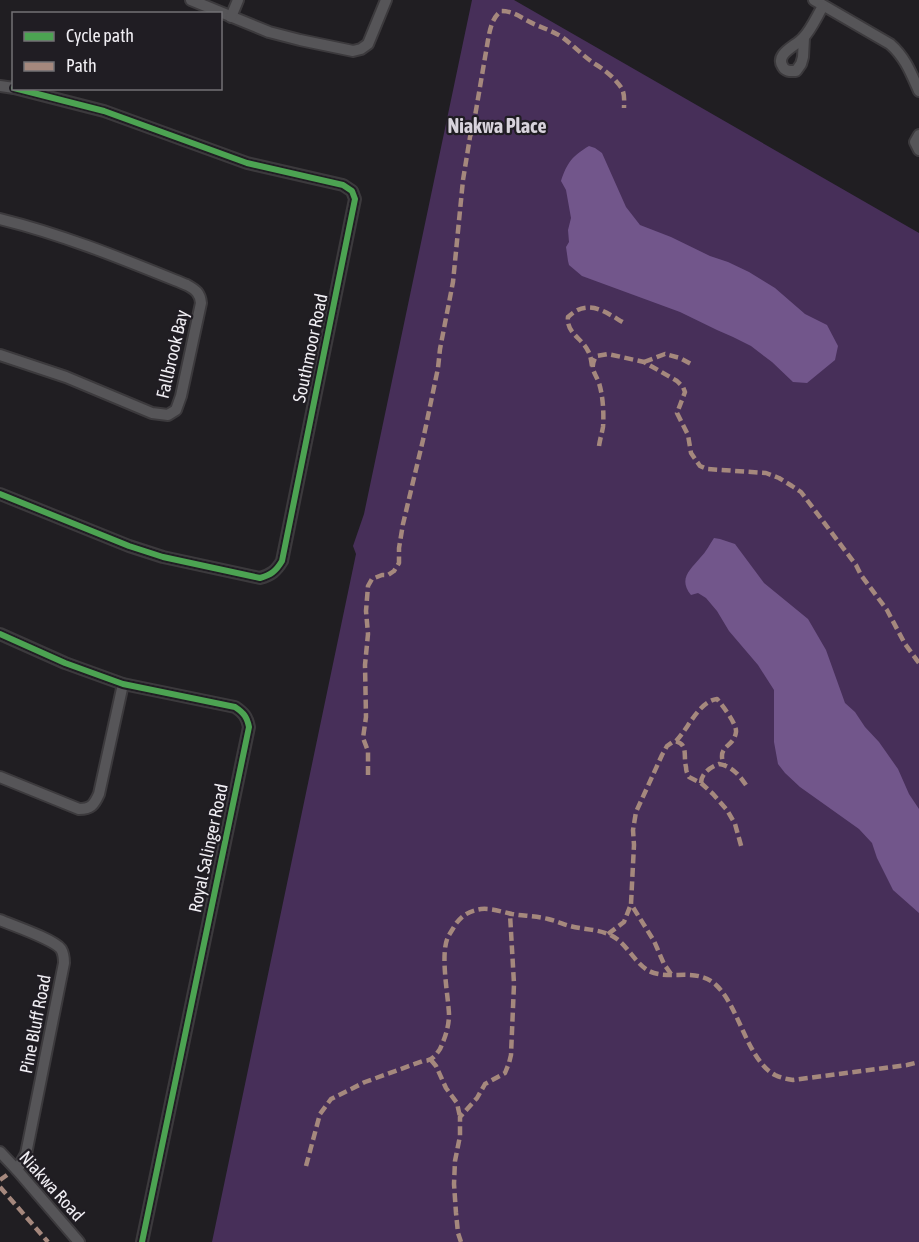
<svg xmlns="http://www.w3.org/2000/svg" width="919" height="1242" viewBox="0 0 919 1242" font-family="'Asap Condensed',sans-serif">
	<style>
		.green { fill: #472f59 }
		.water { fill: #72568b }
		.lines { fill: none; stroke-linecap: round; stroke-linejoin: round }
		.street-casing { stroke: #3c3a3d; stroke-width: 14 }
		.street { stroke: #565558; stroke-width: 10 }
		.quiet { stroke: #a5887d; stroke-width: 4.5; stroke-dasharray: 9 4.5; stroke-linecap: butt }
		.cycleway-casing { stroke: #201d23; stroke-width: 10 }
		.cycleway { stroke: #4ca352; stroke-width: 6 }
		.labels { text-anchor: middle; dominant-baseline: central; stroke-width: 4.5; stroke-linejoin: round; paint-order: stroke }
		.street-label { font-size: 18px; fill: #f0eef3; stroke: #201d23 }
		.neighbourhood-label { font-size: 20px; font-weight: bold; fill: #d8d3dc; stroke: #201d23 }
	</style>
	<rect width="100%" height="100%" fill="#201e22"/>
	<polygon class="green" points="472,0 514,0 919,233 919,1242 212,1242 356,554 353,546 364,514"/>
	<g class="water">
		<path d="M589,146l6,2 7,5 24,54 14,18 31,12 39,19 18,6 21,10 26,16 30,26 22,11 11,21 -3,14 -28,23 -14,-1 -21,-20 -21,-16 -18,-9 -16,-7 -37,-18 -98,-36 -13,-11 -1,-4 -2,-14 3,-5 -1,-12 3,-12 -5,-28 -5,-9c6,-18 11,-25 28,-35z"/>
		<path d="M714,538l6,1 15,5 29,39 44,36 18,31 19,53 10,9 10,15 14,15 19,27 11,25 10,15v104l-26,-23 -16,-32 -5,-15 -13,-14 -59,-42 -15,-14 -7,-9 -4,-22v-52l-16,-25 -29,-34 -12,-20 -11,-13 -8,-5 -7,2c-13,-16 -1,-25 9,-37 6,-6 10,-14 14,-20z"/>
	</g>
	<g class="lines">
		<g class="street-casing">
			<g id="street">
				<polyline points="191,0 269,32 300,40 353,51 361,49 368,44 386,0"/>
				<path d="M814,0l76,44c15,13 21,29 29,47"/>
				<polyline points="231,17 238,0"/>
				<path d="M804,38l-1,19 -2,7 -5,7c-5,0 -10,1 -13,-4 -9,-13 13,-21 20,-29 8,-8 14,-22 20,-32"/>
				<polyline points="0,86 14,88"/>
				<polyline points="919,135 915,142 919,150"/>
				<path d="M0,219c65,16 125,41 187,66 9,5 13,8 14,18l-20,93 -5,14 -8,5 -16,-2 -86,-36 -66,-22"/>
				<path d="M0,494l129,52 34,11 97,21c11,-3 16,-7 22,-17l73,-362 -3,-8 -9,-6 -96,-22 -143,-52 -90,-23"/>
				<path d="M0,634l65,29 58,21 112,23c9,6 12,10 14,20l-107,515"/>
				<path d="M0,777l79,32c12,0 15,-4 20,-15l24,-110"/>
				<path d="M0,920c14,6 53,19 61,29 3,5 3,9 3,14l-38,191 -9,16"/>
				<polyline points="0,1152 17,1170 79,1242"/>
			</g>
		</g>
		<use href="#street" class="street"/>
		<g class="quiet">
			<polyline points="644,362 665,354 680,358 693,365"/>
			<path d="M592,366c-1,-5 -1,-10 -4,-15 -6,-13 -22,-18 -20,-34 21,-20 38,-4 58,7"/>
			<path d="M599,446c1,-7 3,-13 4,-19 1,-14 0,-31 -4,-44 -4,-11 -10,-14 -3,-27l12,-2 36,8 33,19 6,6 2,5 -8,21 11,22 3,18 9,13 7,3 59,4 13,5 13,8 9,6 55,73 5,10 26,35 18,34 14,19"/>
			<path d="M676,741c12,-12 23,-40 41,-42 5,6 20,25 19,33 -2,16 -20,13 -12,33"/>
			<path d="M368,775v-24l-5,-13 3,-21 -1,-52 3,-31 -2,-23 2,-25 4,-7 10,-4h6l6,-4 5,-8v-15l4,-24 20,-84 15,-72 2,-19 13,-67 10,-102 7,-43 4,-15 14,-82c2,-11 4,-22 13,-29 11,0 18,5 27,10 11,6 23,9 34,16 11,8 21,19 33,27 9,5 22,16 27,25 3,6 2,13 2,19"/>
			<path d="M701,783c0,-9 9,-16 18,-19 13,2 20,11 27,21"/>
			<polyline points="608,934 624,922 631,904"/>
			<path d="M671,974l-7,-10 -10,-23 -23,-37 3,-59 -1,-15 3,-18 26,-57 5,-9 7,-5c15,2 9,15 12,26 0,4 1,6 3,10l12,6 12,11 14,16 8,14 7,25"/>
			<polyline points="431,1060 436,1066 446,1088 457,1103 460,1117"/>
			<path d="M306,1166l14,-52 11,-15 34,-17 58,-21c9,0 12,-5 17,-12 5,-11 9,-22 9,-35 -1,-20 -9,-60 -1,-77 2,-4 5,-8 7,-12 7,-10 14,-14 26,-16 11,-1 21,3 31,5 12,2 24,2 36,5 8,2 15,5 22,7 15,4 31,3 44,11 15,9 23,31 40,36 20,6 44,-5 62,12 23,21 31,75 59,90 6,3 12,4 18,5l114,-15 12,-3"/>
			<polyline points="0,1180 7,1175"/>
			<polyline points="0,1187 48,1242"/>
			<polyline points="461,1242 458,1233 456,1213 454,1184 455,1161 460,1136 460,1117 477,1098 485,1084 505,1073 509,1063 511,1055 514,984 510,914"/>
		</g>
		<g class="cycleway-casing">
			<g id="cycleway">
				<path d="M0,494l129,52 34,11 97,21c11,-3 16,-7 22,-17l73,-362 -3,-8 -9,-6 -96,-22 -143,-52 -90,-23"/>
				<path d="M0,634l65,29 58,21 112,23c9,6 12,10 14,20l-107,515"/>
			</g>
		</g>
		<use href="#cycleway" class="cycleway"/>
	</g>
	<g class="labels">
		<g class="street-label">
			<text transform="translate(310 348) rotate(-78)">Southmoor Road</text>
			<text transform="translate(172 354) rotate(-77)">Fallbrook Bay</text>
			<text transform="translate(208 848) rotate(-78)">Royal Salinger Road</text>
			<text transform="translate(35 1024) rotate(-79)">Pine Bluff Road</text>
			<text transform="translate(52 1186) rotate(48)">Niakwa Road</text>
		</g>
		<g class="neighbourhood-label">
			<text x="497" y="125">Niakwa Place</text>
		</g>
	</g>
	<rect x="12" y="12" width="210" height="78" fill="#201d23" stroke="#737176" stroke-width="1.5"/>
	<rect x="24" y="32" width="30" height="9" fill="#4ca352" stroke="#737176" stroke-width="1.5"/>
	<text x="66" y="42" font-size="18" fill="#f0eef3">Cycle path</text>
	<rect x="24" y="62" width="30" height="9" fill="#a5887d" stroke="#737176" stroke-width="1.5"/>
	<text x="66" y="72" font-size="18" fill="#f0eef3">Path</text>
</svg>
